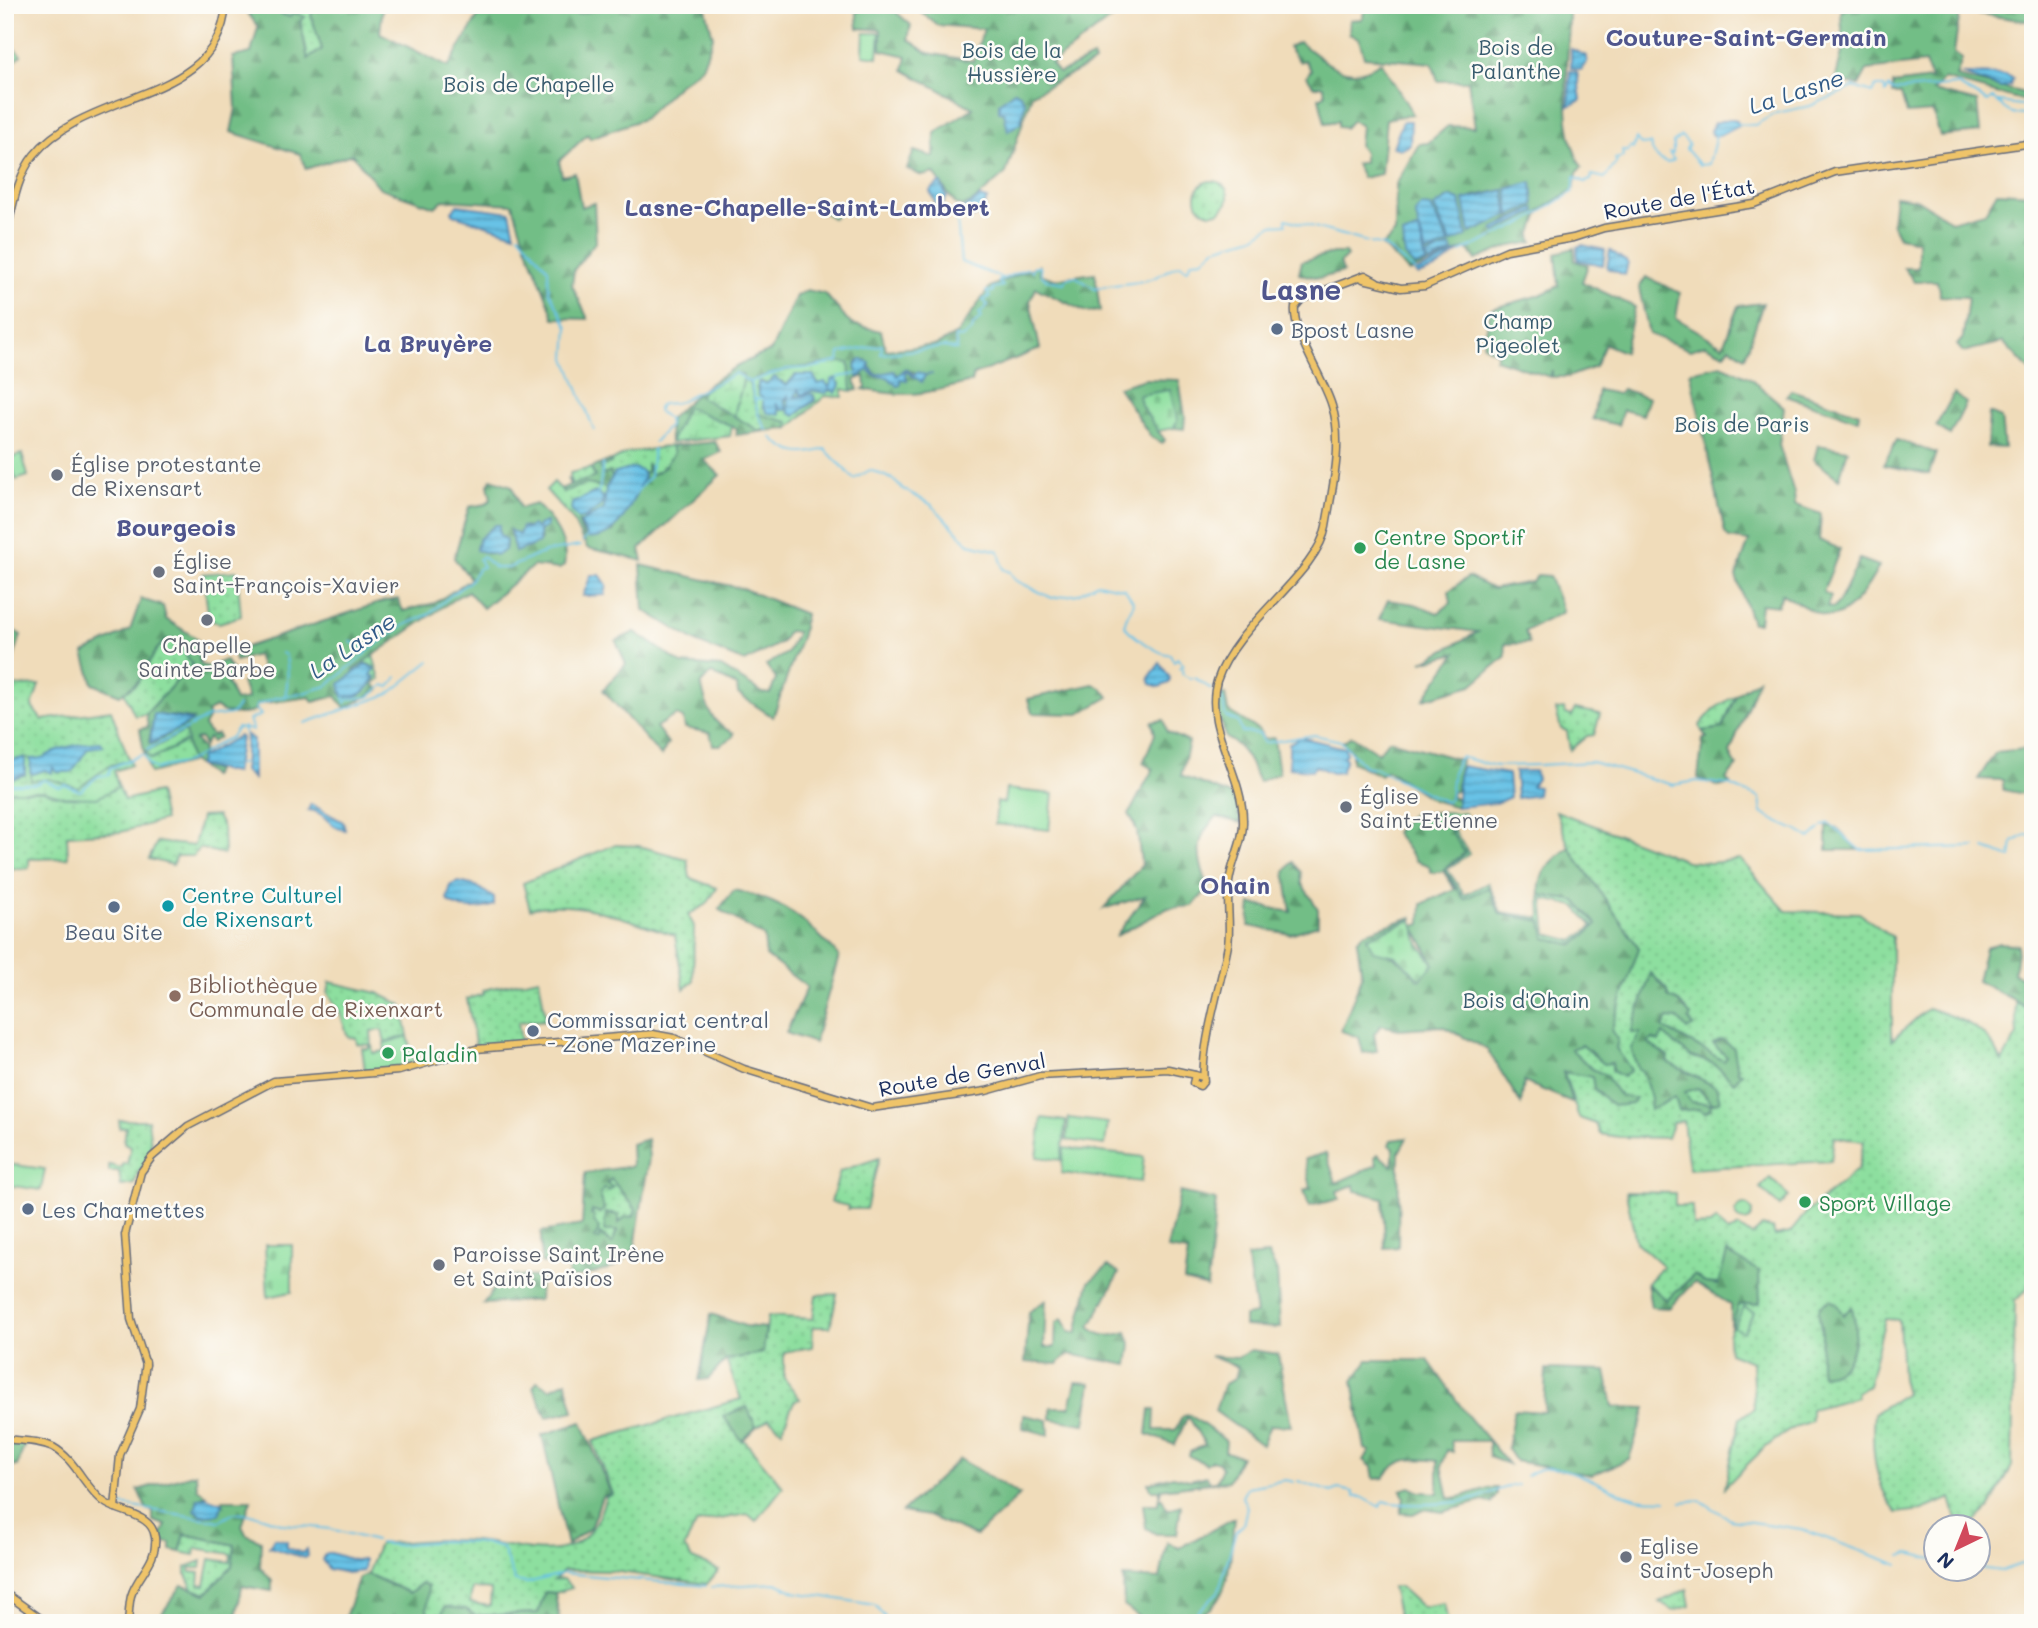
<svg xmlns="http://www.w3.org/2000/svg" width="2038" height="1628" viewBox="0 0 2038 1628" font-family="Mali,sans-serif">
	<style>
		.grass { fill: url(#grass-dots); stroke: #54877e; stroke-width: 2; fill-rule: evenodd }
		.forest { fill: url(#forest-firs); stroke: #467672; stroke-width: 2; fill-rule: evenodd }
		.wetland { fill: url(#wetland-marsh); stroke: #54877e; stroke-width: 2; fill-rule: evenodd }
		.cemetery { fill: url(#cemetery-stones); stroke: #54877e; stroke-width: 2 }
		.garden { fill: #8ddf9f; stroke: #54877e; stroke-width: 2 }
		.water { fill: url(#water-rules); stroke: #4278a2; stroke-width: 2 }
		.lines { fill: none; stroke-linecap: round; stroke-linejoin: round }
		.stream { stroke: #68c2e6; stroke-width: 2 }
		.major-casing { stroke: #666c7e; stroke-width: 9 }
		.major { stroke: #efc469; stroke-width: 6 }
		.service-dot { fill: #5c6f8a; stroke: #fdfcf7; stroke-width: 2.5 }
		.worship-dot { fill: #6b7280; stroke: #fdfcf7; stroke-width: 2.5 }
		.leisure-dot { fill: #2e9e5b; stroke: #fdfcf7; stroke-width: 2.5 }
		.culture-dot { fill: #0f9aa8; stroke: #fdfcf7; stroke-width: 2.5 }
		.education-dot { fill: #8d6e63; stroke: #fdfcf7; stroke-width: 2.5 }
		.labels { text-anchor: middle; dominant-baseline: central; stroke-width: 5; stroke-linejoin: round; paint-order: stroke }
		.park-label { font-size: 21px; fill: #385b6e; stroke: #fdfcf7 }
		.street-label { font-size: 21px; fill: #1b2f5e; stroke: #fdfcf7 }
		.service-label { font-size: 21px; fill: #4e5e75; stroke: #fdfcf7; text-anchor: start }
		.worship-label { font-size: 21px; fill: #5b616d; stroke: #fdfcf7; text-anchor: start }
		.leisure-label { font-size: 21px; fill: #27864d; stroke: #fdfcf7; text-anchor: start }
		.culture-label { font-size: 21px; fill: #0d838f; stroke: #fdfcf7; text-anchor: start }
		.education-label { font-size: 21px; fill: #785e54; stroke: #fdfcf7; text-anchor: start }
		.water-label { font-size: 23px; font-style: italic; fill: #325b87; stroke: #fdfcf7 }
		.neighbourhood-label { font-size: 23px; font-weight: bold; fill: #50568d; stroke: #fdfcf7 }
		.quarter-label { font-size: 24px; font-weight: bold; fill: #50568d; stroke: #fdfcf7 }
		.district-label { font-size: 28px; font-weight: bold; fill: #50568d; stroke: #fdfcf7 }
	</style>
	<defs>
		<pattern id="grass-dots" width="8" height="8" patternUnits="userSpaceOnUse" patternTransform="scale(1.75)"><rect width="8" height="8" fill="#8ddf9f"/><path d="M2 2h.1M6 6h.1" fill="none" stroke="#79c08b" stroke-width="1.8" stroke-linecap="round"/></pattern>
		<pattern id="forest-firs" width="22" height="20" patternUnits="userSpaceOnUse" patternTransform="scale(1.75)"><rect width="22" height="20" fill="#72be86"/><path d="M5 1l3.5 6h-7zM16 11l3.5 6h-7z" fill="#5d9b71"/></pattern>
		<pattern id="wetland-marsh" width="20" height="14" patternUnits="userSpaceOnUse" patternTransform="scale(1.75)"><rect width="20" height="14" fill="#8ddf9f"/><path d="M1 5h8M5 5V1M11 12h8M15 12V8" fill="none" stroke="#79c08b"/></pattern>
		<pattern id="cemetery-stones" width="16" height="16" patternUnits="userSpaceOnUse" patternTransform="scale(1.75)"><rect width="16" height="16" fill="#8ddf9f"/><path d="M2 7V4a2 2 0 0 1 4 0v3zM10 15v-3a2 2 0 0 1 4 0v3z" fill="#79c08b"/></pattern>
		<pattern id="water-rules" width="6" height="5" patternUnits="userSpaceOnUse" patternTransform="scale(1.75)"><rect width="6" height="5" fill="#68c2e6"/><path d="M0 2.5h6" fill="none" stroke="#559ebe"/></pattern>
	</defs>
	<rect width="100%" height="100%" fill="#fdfcf7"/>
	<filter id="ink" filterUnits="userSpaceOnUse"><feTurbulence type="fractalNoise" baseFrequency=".0143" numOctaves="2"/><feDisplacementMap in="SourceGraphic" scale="14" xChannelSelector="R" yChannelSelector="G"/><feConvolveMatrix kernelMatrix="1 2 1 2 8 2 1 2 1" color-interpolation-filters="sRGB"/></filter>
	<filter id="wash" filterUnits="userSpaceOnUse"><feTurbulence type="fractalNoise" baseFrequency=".00686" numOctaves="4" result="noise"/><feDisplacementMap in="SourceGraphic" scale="28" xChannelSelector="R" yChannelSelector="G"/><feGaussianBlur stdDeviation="1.57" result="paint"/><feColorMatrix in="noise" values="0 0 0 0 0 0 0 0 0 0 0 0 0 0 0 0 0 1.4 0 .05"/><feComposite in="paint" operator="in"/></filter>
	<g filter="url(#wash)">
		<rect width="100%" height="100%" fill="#f0dcba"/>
		<g class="grass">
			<polygon points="257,5 316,5 311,15 322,49 308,59 300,20 304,17 290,17"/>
			<polygon points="5,40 21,55 5,72"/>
			<circle cx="1212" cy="197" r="16"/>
			<path d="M743,375c12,15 16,37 24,55h-9l-23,-13c-1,-15 9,-26 8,-42z"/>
			<polygon points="671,446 675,453 662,469 583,542 573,520 546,490 554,482 561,489 571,485 570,473 591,468 595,477 603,475 600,467 627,453"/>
			<polygon points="237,571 241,616 219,623 209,620 203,574"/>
			<path d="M171,639l10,8 11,17 -46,50 -11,2 -11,-24c3,-3 7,-4 10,-6 15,-13 18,-42 37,-47z"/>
			<polygon points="39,685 32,707 42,720 111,710 131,765 113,771 124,800 158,792 164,820 121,832 67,835 68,858 29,859 29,868 5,869 5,687"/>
			<polygon points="1736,695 1722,728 1702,731 1700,725 1714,709"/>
			<polygon points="1564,709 1566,714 1572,716 1575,709 1600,714 1594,735 1587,736 1570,750 1567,731 1561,729 1556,710"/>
			<polygon points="187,741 193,762 150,773 144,752 151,759"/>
			<path d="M1556,811l130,50 25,2 29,-4 46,52 73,2 33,24v103l36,-32c35,12 59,18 74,54l15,-27 -2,-33 18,8v273l-18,18 -3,165 -23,43 -18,17h-12l-8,-28 -29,12 -25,3c-23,-27 -26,-66 -23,-100l32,-20 -4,-14 -3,-59 -14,-1 -17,67 -12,6 1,5 -46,12v12c-34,10 -62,42 -86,66l15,-69 14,-10 -2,-46 -23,-9 -1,-17 11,-31 -11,-52 -10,31 -13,-1 -11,-8 -27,25 -20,-16 16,-18 -27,-24 -10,-50 49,1v13h17l1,20 17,-1 6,-5 12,13 11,-6 13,9 10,-10 10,2 3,8 15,-3 16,-20 52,-44 6,-28 -30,-4 -3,24 -142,8 -6,-48 -10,1 -6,16 -48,-1 -19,-3 -4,-10 -17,-6 -17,-51 -3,-39 80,-80 -70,-101z"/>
			<path d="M1439,812l25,1 5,8h-21l21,33 -22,15 18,26 23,-12 13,29 40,6 -1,-23 36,6 22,25 -24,19 -29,-7 -3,-17 -42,-7 -6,-19 -30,4 -20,-30 20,-15zM1543,899l32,7 18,20 -19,15 -27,-7z"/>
			<polygon points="217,816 223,828 224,854 199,848 193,856 176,856 173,865 149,859 157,842 194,846 201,817"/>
			<path d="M614,845l25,1 48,13 3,19 27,10 -10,16 -19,11 6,11 -1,55 -9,8 -9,-54c-47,-14 -96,-38 -145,-26l-7,-26z"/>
			<polygon points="539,978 546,1020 518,1022 521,1043 476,1048 467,999 484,994 483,990"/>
			<polygon points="330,982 378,993 402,1005 408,1036 385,1042 382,1030 371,1031 372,1045 357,1044 356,1038 348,1037 340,1013 328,993"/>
			<polygon points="119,1120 148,1120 152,1154 139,1171 134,1184 121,1186 119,1171 109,1171 109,1165 122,1168 123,1164 127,1164 131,1146 124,1143 126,1127 120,1128"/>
			<polygon points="879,1158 866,1209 848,1209 848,1206 831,1202 840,1171"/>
			<polygon points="611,1178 636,1209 634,1216 619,1224 614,1213 606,1213 610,1228 617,1230 612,1244 595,1239 592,1210 601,1213 600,1194 604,1188 612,1187 607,1184"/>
			<path d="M837,1294l-7,33h-17l-1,20 -28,5v26l16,21 -6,2 -12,29 -13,-11 -13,8 -9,-20 -23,9 59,71 -27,34 -8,-7 -51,9 -13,24 8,12 27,11 -12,14 -95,-13 -48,-1 -10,10 9,-1 9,9 -17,5 -10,-1 -7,21 -63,3 -9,-7 -21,-2 -4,11 -14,-5 -5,-30 -13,10 -42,-19 12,-30c35,-3 69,-6 103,-2 37,4 85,24 111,-15 6,-8 9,-20 13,-30l7,-3 -20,-53 148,-42 -15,-39 37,-7 5,-37 45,3 3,-24zM472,1588l19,2 -1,16 -20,-3z"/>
			<polygon points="185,1534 236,1545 232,1566 206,1594 193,1589 186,1575 186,1567 202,1561 201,1568 190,1568 190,1572 200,1573 199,1584 205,1585 210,1559 230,1562 231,1554 196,1548 195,1555 180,1552"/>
			<polygon points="1392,1587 1400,1587 1422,1607 1444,1603 1448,1623 1400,1623"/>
			<polygon points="1687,1589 1690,1606 1673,1611 1660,1602"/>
		</g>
		<g class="forest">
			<path d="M242,5h15l33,12 4,-5 11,5 -5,4 8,38 14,-10 -11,-34 5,-10h67l-3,28 68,34 37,-62h82l-1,5 11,4 39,-9h89l8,32 -11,30 -25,19 -34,33 -53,19 -2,-4 -29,27 3,15 13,-3 6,34 13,-4 2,38 -22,29 -2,15 16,34 -34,-1c-13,-39 -31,-74 -41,-114l-70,-4 -8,7 -55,-19 -28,-34 -46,15 -6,-15 -69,-22 5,-24 -3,-51 18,-4 7,-26z"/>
			<polygon points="856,5 888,5 911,25 908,39 928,53 973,61 984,29 937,25 913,5 1136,5 1111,19 1051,64 1059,73 1093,57 1095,62 1032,94 1006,173 973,202 962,207 955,204 934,173 922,176 907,169 914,151 934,157 935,133 973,108 904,70 907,56 881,50 881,30 858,28"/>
			<path d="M1569,5c1,47 -12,122 13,162l-5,6 -3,16 -34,22 -9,25 2,6 -26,5 -31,13 -7,-10 -5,-1 -55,23 -27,-26 13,-13 1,-49 23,-40 9,-1 20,-17 27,1 -7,-46h-30l-6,-18 -68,-6 -5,-19 -10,-4 1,-14 12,-1 4,-13zM1504,190l-34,42 3,-36zM1445,200l6,42 -16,-35zM1534,208l2,4 -41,20 -1,-4zM1422,241l4,22 -12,3 -12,-19z"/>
			<polygon points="1854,5 2033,5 2033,22 1960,11 1954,53 1962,59 1956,77 2033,95 2033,103 1944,79 1933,91 1977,102 1980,132 1940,136 1933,112 1907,114 1901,94 1893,94 1893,84 1931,79 1925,63 1867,70 1859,85 1835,82 1843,48 1841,11"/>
			<path d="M1299,42c28,20 48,44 82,20l32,52 -27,5 -5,55 -19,4 -6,-14 8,-2v-10l-5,-6 2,-20 -9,-6 -7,8 -7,-1v-6l-13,2 -6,-25 6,-3 -1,-8 -3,-2 -7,2 -7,-11 4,-6 -6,-10 -5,2 -12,-15z"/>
			<polygon points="1997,192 2033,194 2033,374 2003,342 1963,352 1957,345 1963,338 1968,297 1940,296 1937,281 1914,281 1904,268 1918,268 1918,241 1899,237 1892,223 1895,196 1916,199 1951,221 1985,212"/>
			<polygon points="1574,248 1575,261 1588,265 1582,282 1635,307 1624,352 1605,344 1595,367 1568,377 1552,377 1552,370 1550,377 1495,359 1498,353 1483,345 1491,309 1540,295 1559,286 1556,253"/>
			<polygon points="1333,253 1345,253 1347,256 1340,263 1343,272 1320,278 1299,274 1302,261"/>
			<path d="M1039,265l1,9 14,5 41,-6 5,38 -14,1 -50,-24 -6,13 10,48 -67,26 -2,7c-44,11 -61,17 -108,7l3,-2 -1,-11 -10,4 3,10 -6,1 -3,-28 -62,6 -38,13 -13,-9 -34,18 -1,6 57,33h9l-9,-16 32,8 -1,6 -53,7 1,-6 -5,-3 -45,-19 -17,36 -1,-23c28,-30 63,-55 102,-69l25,-55 11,-6 18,4 26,30 30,7 5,19 51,-5 20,-11 33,-47zM861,359l5,1 -2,2h3l9,13 18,-4 4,5 7,-7 11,4 2,6 5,-2 -2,-3 4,2 -5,4 -15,-10 -2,3 4,5 -7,1v5l-12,-7 -13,-1 -7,-7 -10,7 -2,-12z"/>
			<polygon points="1646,277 1680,293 1676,318 1723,346 1738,306 1763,303 1745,357 1730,347 1724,354 1705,345 1690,350 1649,334 1639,288"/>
			<path d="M1721,365l28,12 35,30 -5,38 15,48 1,12 26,9 -2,26 21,9 -17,43 8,4 -4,11 6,1 6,-6 21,-43 19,7c-8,16 -30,54 -53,50 -14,-3 -31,-15 -44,-22l-4,12 -17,-2 -2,19h-7l-16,-47 13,-35 -20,-3 -4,-5 -35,-161z"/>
			<polygon points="1145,379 1179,380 1185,416 1184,429 1174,428 1177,420 1158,431 1165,440 1162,443 1151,437 1118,387"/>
			<polygon points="1622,389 1649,398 1643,415 1623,410 1618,425 1593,419 1598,390 1618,394"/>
			<polygon points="1791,390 1859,413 1858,420 1786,396"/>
			<polygon points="1954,394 1966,403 1950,435 1936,426"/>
			<polygon points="1989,413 2001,418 2004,448 1987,447"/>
			<polygon points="1897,440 1936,453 1929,474 1883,465"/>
			<polygon points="715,442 721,452 704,460 720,475 640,549 643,561 587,548 578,522 582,522 581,527 588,538 613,532 637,491 643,473 647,473 647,463 651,475 662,469 674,453 671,446"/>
			<polygon points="1818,445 1848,450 1839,479 1814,460"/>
			<polygon points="610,460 611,463 600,467 603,475 610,472 612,478 608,488 586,484 563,492 561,489 570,485 567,478 572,485 595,477 591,468"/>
			<path d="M491,479l21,7 8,22 16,-4c17,17 33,38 28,62l-5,3 -26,-3 -50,42 -15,-17 -11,6 -103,72 22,8 -3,5 6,8 -34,18 -9,-12 -23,6 -3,-5 -52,7 -4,7c-11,5 -29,4 -39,-4l-8,6 2,4 -5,9 8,10 5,-2 2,3 -7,5 -4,-4 -4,8 -4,-8 -5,2 8,9 -4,16 16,6 -3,6 -22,-18 -5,-27 -41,20 -4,-23 8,-2 -2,-13 46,-50 -11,-17 -10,-8c-16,4 -23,29 -32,41 -5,6 -13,10 -19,15l-27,-11 -9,-31 46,-23 11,-31 22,7 3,13 30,19 5,8 -3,10 3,9 8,2 16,-7 11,16 -10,4 9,21 13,-2 -6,-16 20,-14 -5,-14 -22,6 -1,-10 151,-50 13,-2 5,12 32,-8 36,-24 -17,-21 15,-51 17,-3 5,-5 -3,-14zM543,523l3,4 -7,4 2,9 -26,12 -5,-21 9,4 3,-8 16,2zM499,526v8l7,8 -1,8 -10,2 1,-3 -5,4 -15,-6 7,-12zM154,714l38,5 -40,25 -3,-2z"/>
			<path d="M641,565l103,24 61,25 -3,20 -29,83 -35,-23 -1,-8 -26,-13 -10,11c6,23 9,40 33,49l-1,4 -13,8h-7l-3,-12 -25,-5 -2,-10 -7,-3 -20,12 12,16 -7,13 -58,-66 23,-26 -10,-23 19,-9 47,32 39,3 42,26 7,1 6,-15 -10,-14 21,-12 10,-21 -9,-1 -6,11 -37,20 -47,-19 -54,-33z"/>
			<polygon points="1538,575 1549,576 1563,612 1525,631 1529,643 1505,644 1506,656 1472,685 1424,699 1456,653 1422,662 1478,632 1379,619 1388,600 1415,604 1438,613 1451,603 1449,591 1468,577 1493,589 1532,582"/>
			<polygon points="5,625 21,635 5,686 8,657"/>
			<polygon points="1758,679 1730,753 1737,766 1726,779 1730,784 1719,787 1698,778 1703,739 1707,738 1702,731 1722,728 1736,695"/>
			<polygon points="1093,684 1103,689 1109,697 1079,714 1032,713 1028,699"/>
			<path d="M1218,694l7,1 3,16 32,20 3,8 11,-1 5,35 -20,9c-8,-17 -15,-36 -33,-44l-9,-26z"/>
			<path d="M1164,720l3,12 22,10 -8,34 55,21 5,26 -24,-6c-24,20 -20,44 -8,70l-16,19 -25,2 -52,28 29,-40 -42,13 39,-44c-5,-21 -1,-33 -13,-51l24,-45 -10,-6 12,-29 -3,-12z"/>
			<polygon points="1352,736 1378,753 1389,740 1461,760 1456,791 1452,792 1451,797 1457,798 1457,807 1432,800 1387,770 1380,775 1352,762 1352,751 1342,742"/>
			<polygon points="2033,748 2030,795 2003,790 2003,780 1978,779 1996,752"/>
			<path d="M1439,812l26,41 -21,16 20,30 25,-12 11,27 42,7 3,17 29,7 23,-20 -21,-24 -36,-6c-3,-23 12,-34 29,-48l70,101 -28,82 7,10 -2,8 15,22 -8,7 -11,-6v-8l-8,1 -22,-19 -11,4 21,20 14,6c9,15 9,23 30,23l-4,6 -19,2 -19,-17 -2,-12 -29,-5 9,30 -48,-20 -3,22 -34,-55 -45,-23 -43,3 -18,-4 -7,9 3,17 -14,2 -4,-16 -18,-6 21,-55 -5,-35 7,-8 48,-16 1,2 -45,18 43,32 6,9 17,-14 -20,-38 7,-2 1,-20 33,-15 -12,-18 -11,2 -4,-8 -12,-4 -21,-29 17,-18z"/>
			<polygon points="1827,826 1837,828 1858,850 1827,850"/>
			<polygon points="1293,862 1301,872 1302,884 1318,909 1318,925 1290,934 1249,926 1251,904 1291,912 1285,871"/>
			<path d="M734,890c52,12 69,27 105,66l-25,87 -28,-10 21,-46 -41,-31 -2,-19 -45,-28z"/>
			<polygon points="1999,943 2018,945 2014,974 2033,982 2033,1010 1977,981 1985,948"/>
			<polygon points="1651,973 1668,991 1668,997 1679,1002 1691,1016 1689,1020 1694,1026 1687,1030 1678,1019 1668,1018 1663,1028 1724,1061 1727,1057 1713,1044 1722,1040 1734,1048 1738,1072 1742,1073 1734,1082 1714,1064 1690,1056 1663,1034 1659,1042 1653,1039 1648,1043 1668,1057 1667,1062 1716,1087 1720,1101 1712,1104 1698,1088 1685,1092 1691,1102 1710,1104 1711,1108 1705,1113 1698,1109 1679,1111 1675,1097 1650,1110 1651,1098 1642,1071 1638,1069 1631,1048 1640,1033 1631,1033"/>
			<polygon points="1407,1138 1399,1152 1398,1247 1385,1248 1383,1198 1356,1191 1354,1185 1337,1191 1339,1199 1309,1206 1304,1190 1311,1188 1305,1159 1326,1153 1336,1183 1377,1165 1375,1157 1378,1154 1392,1166 1394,1148 1389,1145 1391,1140"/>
			<path d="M647,1139l2,19 -14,89c-13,24 -41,26 -66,32l-1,-15 -27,-1v-31l41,-7 3,-52 47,-7 -1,-22zM611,1179l25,30 -2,7 -9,1 -6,6v-8l-13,-2 -2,18h13l-5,13 -12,-10 -1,6 -4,-1 4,-10 -5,-8 1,-4 -4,-2 1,-5 9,3 3,-4 -4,-15 4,-6 5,3 3,-4 -5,-3z"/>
			<polygon points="1180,1192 1216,1200 1207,1287 1184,1281 1188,1252 1167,1249"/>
			<polygon points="1727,1253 1759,1271 1760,1303 1739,1305 1731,1329 1731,1305 1694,1282 1669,1308 1651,1307 1647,1284 1667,1300 1694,1275 1705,1283 1718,1285"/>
			<polygon points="1268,1255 1277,1271 1280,1328 1244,1326 1244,1316 1256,1314 1247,1257"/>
			<path d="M1108,1266l11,7 -29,54c12,12 23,9 37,5l4,12 -3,21 -59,-11 -12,10 -32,-2 4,-50 17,-12 -2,47h11l1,-24 6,-4 8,13 7,1 12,-51z"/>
			<polygon points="503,1276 540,1277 539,1300 483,1304"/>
			<path d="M1830,1300l6,3 7,12 9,-8c7,27 3,66 -31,68 -3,-14 0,-27 1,-40 0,-11 -6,-18 -2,-29z"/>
			<polygon points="711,1314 745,1326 766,1328 763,1353 726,1360 708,1379 699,1380"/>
			<polygon points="1251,1350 1278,1354 1291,1426 1270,1425 1262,1445 1215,1411 1224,1384 1235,1379 1238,1367 1210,1356 1237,1358"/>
			<path d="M1368,1360h60l39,55 41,49 -19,-7 -1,-16h-37l2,11 -6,-2 -5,16 7,32c14,2 28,-11 48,-10v7l-6,8 -8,-2 -40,11 -20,-3 -10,5 -12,-1 3,-16 -3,-7 9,-3 10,5 18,1v-32c-23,-3 -41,-5 -54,17l-10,1 -2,-12 -8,-7 6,-9 -5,-2 -12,-68z"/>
			<polygon points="1546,1369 1606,1371 1613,1407 1646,1408 1629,1459 1592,1475 1515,1461 1507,1449 1514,1410 1544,1412"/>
			<polygon points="537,1381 550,1389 566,1381 574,1411 547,1417 533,1387"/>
			<polygon points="1076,1382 1091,1383 1085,1424 1051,1419 1051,1407 1070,1407"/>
			<polygon points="747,1407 756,1427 742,1441 723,1416"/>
			<polygon points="1150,1410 1155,1410 1154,1430 1175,1430 1183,1416 1190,1415 1226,1441 1225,1452 1241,1456 1228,1481 1161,1489 1159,1498 1162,1498 1167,1510 1181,1505 1177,1534 1156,1534 1146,1528 1143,1504 1158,1504 1160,1490 1152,1490 1148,1483 1173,1476 1190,1480 1207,1476 1210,1482 1216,1482 1222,1468 1219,1462 1212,1460 1206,1464 1189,1456 1190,1452 1205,1445 1190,1419 1187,1418 1175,1445 1147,1434"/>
			<polygon points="1024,1415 1048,1420 1049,1435 1023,1428"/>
			<polygon points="582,1422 611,1494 602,1497 590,1528 567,1545 542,1435"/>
			<polygon points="5,1441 25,1444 17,1466 10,1465 5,1470"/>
			<polygon points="960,1459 1020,1495 976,1536 928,1516 902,1512"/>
			<polygon points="196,1473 197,1488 207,1495 198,1499 224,1505 222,1500 251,1500 242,1526 246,1534 261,1541 260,1567 272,1581 272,1591 242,1586 235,1623 161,1623 158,1619 182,1585 206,1594 232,1566 235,1545 185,1534 180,1552 171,1550 171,1543 158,1542 166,1525 153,1521 153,1512 146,1508 138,1490"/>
			<path d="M1234,1518c-4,31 0,85 -36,97 -16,6 -39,4 -55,5l-19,-14 -1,-29 37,2 7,-37 12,6z"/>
			<polygon points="367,1574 409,1593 422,1583 428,1586 427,1613 440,1618 445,1607 466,1609 476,1616 538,1613 545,1592 555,1593 560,1623 343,1623 359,1578"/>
		</g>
		<g class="wetland">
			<path d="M836,362l13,1 3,28 -9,-2v8l-18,-1 -36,32v-6l-31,-8 -9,-32c28,-13 58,-15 87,-20zM795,375l19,2 4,7 7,-1 5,5 3,-7 7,2 -3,8 -39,-1 -3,7 19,-2 1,6 -18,13 -8,-2 -1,-16 -7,14 -6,-7 4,10h-11l-5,-7v-8l-5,-3 -1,-8 4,-6 5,3 17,-3 3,5z"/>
			<path d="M736,373l7,2c1,16 -9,27 -8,42l-35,-20 2,-6z"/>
			<polygon points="687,407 732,426 730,436 670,443"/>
			<polygon points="373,656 380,679 374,684 376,678 371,675 374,667 366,663 360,671 354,670"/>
			<polygon points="185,731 187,741 151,759 146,752"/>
			<polygon points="23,757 31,759 31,781 50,779 78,788 111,765 130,760 131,765 114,771 118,787 97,798 64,797 44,791 5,791 5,781 24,775"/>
		</g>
		<g class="cemetery">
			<polygon points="815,198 835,206 840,212 833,218 812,205 813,202 819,204 814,201"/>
			<polygon points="1170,390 1177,420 1174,428 1158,431 1141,405 1139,395"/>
			<polygon points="1412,920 1419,944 1434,964 1420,980 1396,956 1373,951 1367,937"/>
			<polygon points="265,1245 292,1245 292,1292 268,1297"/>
		</g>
		<g class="garden">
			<polygon points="864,33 880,33 878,57 863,55"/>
			<polygon points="22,454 28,476 16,480 10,458"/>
			<polygon points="1006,789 1053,794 1049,830 995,824 997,802 1004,803"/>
			<polygon points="408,1036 414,1063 390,1070 365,1071 362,1048 368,1049 372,1045 373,1053 385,1051 384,1043"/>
			<polygon points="1042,1118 1066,1121 1061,1160 1037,1157"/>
			<polygon points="1069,1118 1108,1123 1105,1145 1066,1140"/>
			<polygon points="1064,1148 1144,1157 1141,1182 1061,1173"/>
			<polygon points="7,1164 45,1169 41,1190 5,1185"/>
			<polygon points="1770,1178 1789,1196 1780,1206 1760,1188"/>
			<circle cx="1744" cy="1213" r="8"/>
			<polygon points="1744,1307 1754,1312 1743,1332 1734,1327"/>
		</g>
		<g class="water">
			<polygon points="1571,49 1586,56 1587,62 1581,70 1571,68"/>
			<polygon points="1570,71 1577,72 1581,100 1569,106"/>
			<polygon points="1961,74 2006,75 2013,78 2010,86 2001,88"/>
			<polygon points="1014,91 1020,94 1025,102 1021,122 1008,131 1004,112 999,111 999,103"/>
			<polygon points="1729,119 1737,121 1738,126 1719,136 1713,135 1710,131 1714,123"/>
			<polygon points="1403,121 1411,121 1410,145 1402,149 1393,147"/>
			<polygon points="940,182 947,197 942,206 937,207 930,191"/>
			<polygon points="1532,182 1534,205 1510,216 1507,189"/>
			<polygon points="1504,190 1508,216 1470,233 1464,200"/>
			<polygon points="1450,197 1460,200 1467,236 1451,243 1434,207"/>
			<polygon points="980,198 987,200 981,213 973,218 959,212"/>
			<polygon points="457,205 510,212 515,234 454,215 452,211"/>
			<polygon points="1421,206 1431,207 1449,244 1426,253 1415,213"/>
			<polygon points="1535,208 1536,212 1495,232 1493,229"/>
			<polygon points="1419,229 1426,263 1414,266 1405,256 1403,235"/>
			<polygon points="1582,245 1605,250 1603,265 1578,260 1577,247"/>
			<polygon points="1451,246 1453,252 1429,263 1426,256"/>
			<polygon points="1610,250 1628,263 1625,275 1607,268"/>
			<polygon points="1461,251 1435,269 1418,275 1415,273"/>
			<polygon points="861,359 870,363 869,367 876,375 894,371 897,376 905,369 914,375 918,372 925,375 933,374 925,375 922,382 904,370 907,380 900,379 900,385 897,386 888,377 875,376 868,370 859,377 855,367"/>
			<polygon points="796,375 813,375 818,384 825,382 830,388 831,380 836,378 840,385 836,393 830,389 826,393 812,391 801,395 798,390 795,397 812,394 815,399 795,416 789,413 788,396 784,400 787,410 781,410 776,403 780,414 768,413 763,406 763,398 758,395 758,382 766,384 775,377 786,386"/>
			<path d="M633,468l9,3 2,6c-12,23 -25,65 -56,61l-8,-15 24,-14 2,-21 9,-15z"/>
			<polygon points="596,492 603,497 602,505 585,518 578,519 571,510 572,503"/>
			<polygon points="546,522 546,527 539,531 539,543 515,552 510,530 519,535 522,527 527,529 532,525 538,529 538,525"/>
			<polygon points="495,525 499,525 499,534 506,540 505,550 497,555 476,550 479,539"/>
			<polygon points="591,575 600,575 607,585 605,595 583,596"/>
			<polygon points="1160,663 1170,678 1169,683 1159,687 1151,684 1149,678"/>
			<path d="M366,664l9,5 -4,6 4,2c-7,14 -14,21 -32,20l-3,-13z"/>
			<polygon points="154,714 193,721 150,744"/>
			<polygon points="246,735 253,739 253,779 244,771"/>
			<polygon points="239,736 241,738 235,773 199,766 200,758"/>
			<polygon points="1300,737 1345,748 1346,754 1343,756 1346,759 1341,772 1332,773 1316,766 1312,770 1289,768 1289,744"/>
			<path d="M100,742l4,4 -16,2 -16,24h-15l-4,-4 -1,5 -7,-3 -12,4 -3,-2 1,-13c18,0 15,-6 30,-10 13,-4 25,-6 39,-7z"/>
			<polygon points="25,758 25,774 5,781 5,761"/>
			<polygon points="1462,766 1508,774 1510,797 1496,803 1457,807 1458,775"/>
			<polygon points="1515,771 1535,771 1537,779 1531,786 1538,787 1537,795 1517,798"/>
			<path d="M311,804l32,18 2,8c-17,-2 -19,-19 -37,-20z"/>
			<path d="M458,882l18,4 18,12v7c-14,5 -36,7 -47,-5l4,-15z"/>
			<polygon points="206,1497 223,1503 219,1514 202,1515 195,1510 198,1499"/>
			<polygon points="274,1538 287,1541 287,1548 302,1553 307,1549 308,1556 305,1558 269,1547"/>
			<polygon points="331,1553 353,1560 364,1560 363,1571 347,1573 329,1569 322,1560 325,1554"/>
		</g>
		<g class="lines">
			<g class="stream">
				<polyline points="1998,102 2021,105"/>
				<polyline points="2022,105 2033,107"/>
				<path d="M1737,124l18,1 21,-12 34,-7 44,-19 18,6 3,-6h9l2,6 3,-6 4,4 64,-6 31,17 5,-4c10,12 22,20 40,16"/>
				<polyline points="957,219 961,262 1002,278"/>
				<polyline points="519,234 548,269 549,291 568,327 566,358 594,430"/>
				<polyline points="1370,243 1384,246 1416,272"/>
				<path d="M1461,252l66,-31 46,-29 2,-15 10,5 6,-2 1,-5 13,3 12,-16 -2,-3 8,-2 -1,-7 6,2 2,-5 3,2 3,-11 5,7 9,-1c2,9 7,16 17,19l7,-3 -5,-7h4v-10l8,-7 8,8 -3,5 14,16 9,-1 7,-29"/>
				<polyline points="838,380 839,377 857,374"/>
				<polyline points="750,382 759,416 767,430"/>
				<polyline points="755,399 763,399"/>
				<path d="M771,437c19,18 32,19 54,12l29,30 16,-9 22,9 11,10 29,16 37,39 30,7 4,18 7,3 5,8 37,18 26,-4 19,-11 28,6 9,14c-2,5 -10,16 -9,21 0,8 36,32 45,30l4,8 3,-4 7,7 -5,3 4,1 -1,5 7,4h6l16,11"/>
				<path d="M654,442l15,-16 -1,-7 -10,-8 1,-6c6,-2 17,-1 22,-4 16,-11 37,-17 55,-28l13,9 38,-13 25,-1 27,-7 1,-8 42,-8 -1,9 64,-7 12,3 -2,-13 6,1 11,-7 1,-5 9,-10 -3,-2 9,-9 -5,-5 7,-3 -4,-6 7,1v-4l10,-2 -5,-5 30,-13 4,3 2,-5h6l2,10 5,4 17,3 3,-5 8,-2 20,13c18,-6 36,-4 55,-10 12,-3 18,-12 31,-14l6,5 5,-9 11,-1 12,-12 39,-11 18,-12 14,-1v-5l81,23"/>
				<polyline points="600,485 603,464"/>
				<polyline points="598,493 600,487"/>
				<polyline points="633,496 650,476 653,449"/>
				<polyline points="583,541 587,537"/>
				<polyline points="451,595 469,582 479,568 483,567 479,559 482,556 495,568 508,568 545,552 580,546"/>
				<polyline points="351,642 362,647 366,653"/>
				<polyline points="282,653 285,655"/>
				<polyline points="303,693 327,686 377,644 405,625 427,615 450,596"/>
				<polyline points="1218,693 1223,700 1225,716 1238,722 1242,732 1260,734 1264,743 1314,735 1341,741 1364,766 1376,768"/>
				<path d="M285,697c3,-14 4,-27 1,-40"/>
				<polyline points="344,697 345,703 348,699 369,697 384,685 390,687 397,677"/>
				<polyline points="256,706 275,698 300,693"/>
				<polyline points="305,723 389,694 430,661"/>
				<polyline points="244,727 244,735"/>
				<polyline points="147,750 208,717 232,714 238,706"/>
				<path d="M144,755l5,10 7,4c11,-4 18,-4 28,-6 16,-4 30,-20 46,-25l7,-10 16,2 -4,-10 12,-5 -6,-7"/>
				<polyline points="239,764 241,764"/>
				<path d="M1539,765l53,-3 81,23 24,-4 32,4 31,13 2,15c16,12 32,14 48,25l10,-9"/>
				<polyline points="1377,769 1445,802 1450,799 1453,771 1460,757 1496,766 1537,765"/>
				<polyline points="5,784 36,784 44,780 59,787 66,785 80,791 98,776 109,775 110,768 141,755"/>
				<polyline points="1823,826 1829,823 1860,850 1976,847"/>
				<polyline points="1985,849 2011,858 2013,842 2028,834 2033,840"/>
				<path d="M1526,1476c35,-26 81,20 118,23 7,1 15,0 22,1"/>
				<path d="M1298,1481l33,11 8,-3 14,3 2,5h7l18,10 4,-6c17,6 75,3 93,-3 15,-5 26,-12 41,-13"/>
				<polyline points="1681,1502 1700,1500 1730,1519 1801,1529 1899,1565"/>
				<polyline points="121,1505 220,1521 234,1513 257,1515 284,1524 331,1529 375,1541"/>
				<polyline points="379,1543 395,1545 443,1541 484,1543 502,1548 515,1581 527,1583 561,1574"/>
				<polyline points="1902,1556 1909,1553 1937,1560"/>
				<polyline points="1979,1568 2001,1571 2033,1560"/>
				<polyline points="563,1573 706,1586"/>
				<polyline points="712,1587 776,1583 793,1591"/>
				<polyline points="1219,1590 1236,1531 1243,1525 1247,1507 1242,1497 1247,1487 1286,1480 1294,1482"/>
				<polyline points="794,1592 875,1605 888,1621 895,1623"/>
				<polyline points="1197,1612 1219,1591"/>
				<polyline points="1123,1623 1127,1620 1190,1617"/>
			</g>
		</g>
	</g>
	<g filter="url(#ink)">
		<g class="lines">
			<g class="major-casing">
				<g id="major">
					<path d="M5,240c7,-28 11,-63 29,-85 55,-68 184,-50 192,-150"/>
					<polyline points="1363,279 1401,288 1425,286 1507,250 1573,238 1604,228 1754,204 1835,172 2033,143"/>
					<path d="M1203,1077l-8,-2 -2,8 7,3 4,-5c-4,-32 18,-101 24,-136 3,-21 -2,-43 1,-63 3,-22 15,-41 14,-62 0,-47 -40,-93 -26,-139 19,-58 101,-107 109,-155 6,-37 18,-83 6,-120 -8,-28 -40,-72 -37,-99l7,-8 63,-24 11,6"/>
					<polyline points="146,1365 131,1319 125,1235 141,1172 152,1157 188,1126 274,1081 399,1071 476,1049 653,1034 674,1038 744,1069 872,1108 986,1091 1040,1076 1168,1069 1195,1075"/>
					<path d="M5,1439c16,2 33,1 48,8 23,13 31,40 51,55 16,12 48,11 51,35 3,25 -18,38 -24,59 -2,8 -2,18 -3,27"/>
					<polyline points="115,1508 120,1455 140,1409 146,1362"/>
					<polyline points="5,1593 47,1623"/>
				</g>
			</g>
			<use href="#major" class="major"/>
		</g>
	</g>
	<g class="service-dot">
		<circle cx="1277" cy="329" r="7"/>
		<circle cx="114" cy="907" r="7"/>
		<circle cx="533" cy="1031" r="7"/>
		<circle cx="28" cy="1209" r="7"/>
	</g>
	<g class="worship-dot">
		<circle cx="57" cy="475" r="7"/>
		<circle cx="159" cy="572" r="7"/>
		<circle cx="207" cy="620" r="7"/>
		<circle cx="1346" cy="807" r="7"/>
		<circle cx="439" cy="1265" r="7"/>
		<circle cx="1626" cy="1557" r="7"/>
	</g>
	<g class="leisure-dot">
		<circle cx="1360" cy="548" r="7"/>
		<circle cx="388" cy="1053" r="7"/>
		<circle cx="1805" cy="1202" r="7"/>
	</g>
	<circle class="culture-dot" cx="168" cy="906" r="7"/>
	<circle class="education-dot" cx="175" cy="996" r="7"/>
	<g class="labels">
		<g class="park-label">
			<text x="1516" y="46">Bois de<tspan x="1516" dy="24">Palanthe</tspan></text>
			<text x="1012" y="49">Bois de la<tspan x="1012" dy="24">Hussière</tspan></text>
			<text x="529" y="83">Bois de Chapelle</text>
			<text x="1518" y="320">Champ<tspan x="1518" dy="24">Pigeolet</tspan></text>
			<text x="1742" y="423">Bois de Paris</text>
			<text x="1526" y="999">Bois d'Ohain</text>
		</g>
		<g class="street-label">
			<text transform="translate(1679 198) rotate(-10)">Route de l'État</text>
			<text transform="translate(962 1074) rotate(-10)">Route de Genval</text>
		</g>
		<g class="service-label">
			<text x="1291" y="329">Bpost Lasne</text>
			<text x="114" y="931" text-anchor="middle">Beau Site</text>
			<text x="547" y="1019">Commissariat central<tspan x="547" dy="24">- Zone Mazerine</tspan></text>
			<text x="42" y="1209">Les Charmettes</text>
		</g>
		<g class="worship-label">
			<text x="71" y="463">Église protestante<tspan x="71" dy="24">de Rixensart</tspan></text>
			<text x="173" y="560">Église<tspan x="173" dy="24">Saint-François-Xavier</tspan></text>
			<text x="207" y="644" text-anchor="middle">Chapelle<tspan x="207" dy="24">Sainte-Barbe</tspan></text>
			<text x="1360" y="795">Église<tspan x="1360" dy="24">Saint-Etienne</tspan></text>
			<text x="453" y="1253">Paroisse Saint Irène<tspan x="453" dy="24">et Saint Païsios</tspan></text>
			<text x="1640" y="1545">Eglise<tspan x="1640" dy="24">Saint-Joseph</tspan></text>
		</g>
		<g class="leisure-label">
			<text x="1374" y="536">Centre Sportif<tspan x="1374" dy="24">de Lasne</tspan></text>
			<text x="402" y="1053">Paladin</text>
			<text x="1819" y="1202">Sport Village</text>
		</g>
		<g class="culture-label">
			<text x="182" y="894">Centre Culturel<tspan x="182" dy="24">de Rixensart</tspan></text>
		</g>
		<g class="education-label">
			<text x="189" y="984">Bibliothèque<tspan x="189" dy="24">Communale de Rixenxart</tspan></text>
		</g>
		<g class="water-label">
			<text transform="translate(1796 91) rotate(-18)">La Lasne</text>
			<text transform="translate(352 645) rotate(-34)">La Lasne</text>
		</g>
		<g class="neighbourhood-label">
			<text x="428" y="343">La Bruyère</text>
		</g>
		<g class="quarter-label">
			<text x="1746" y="36">Couture-Saint-Germain</text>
			<text x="807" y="206">Lasne-Chapelle-Saint-Lambert</text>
			<text x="176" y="526">Bourgeois</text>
			<text x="1235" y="884">Ohain</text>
		</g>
		<g class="district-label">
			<text x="1301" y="289">Lasne</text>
		</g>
	</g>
	<rect width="2038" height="1628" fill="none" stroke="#fdfcf7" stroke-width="28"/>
	<g transform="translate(1957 1548) rotate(223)"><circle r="33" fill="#fdfcf7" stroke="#a3aaba" stroke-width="2"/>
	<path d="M0-5L12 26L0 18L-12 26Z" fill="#d1495b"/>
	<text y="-10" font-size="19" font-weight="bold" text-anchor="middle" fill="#1b2f5e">N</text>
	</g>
</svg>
